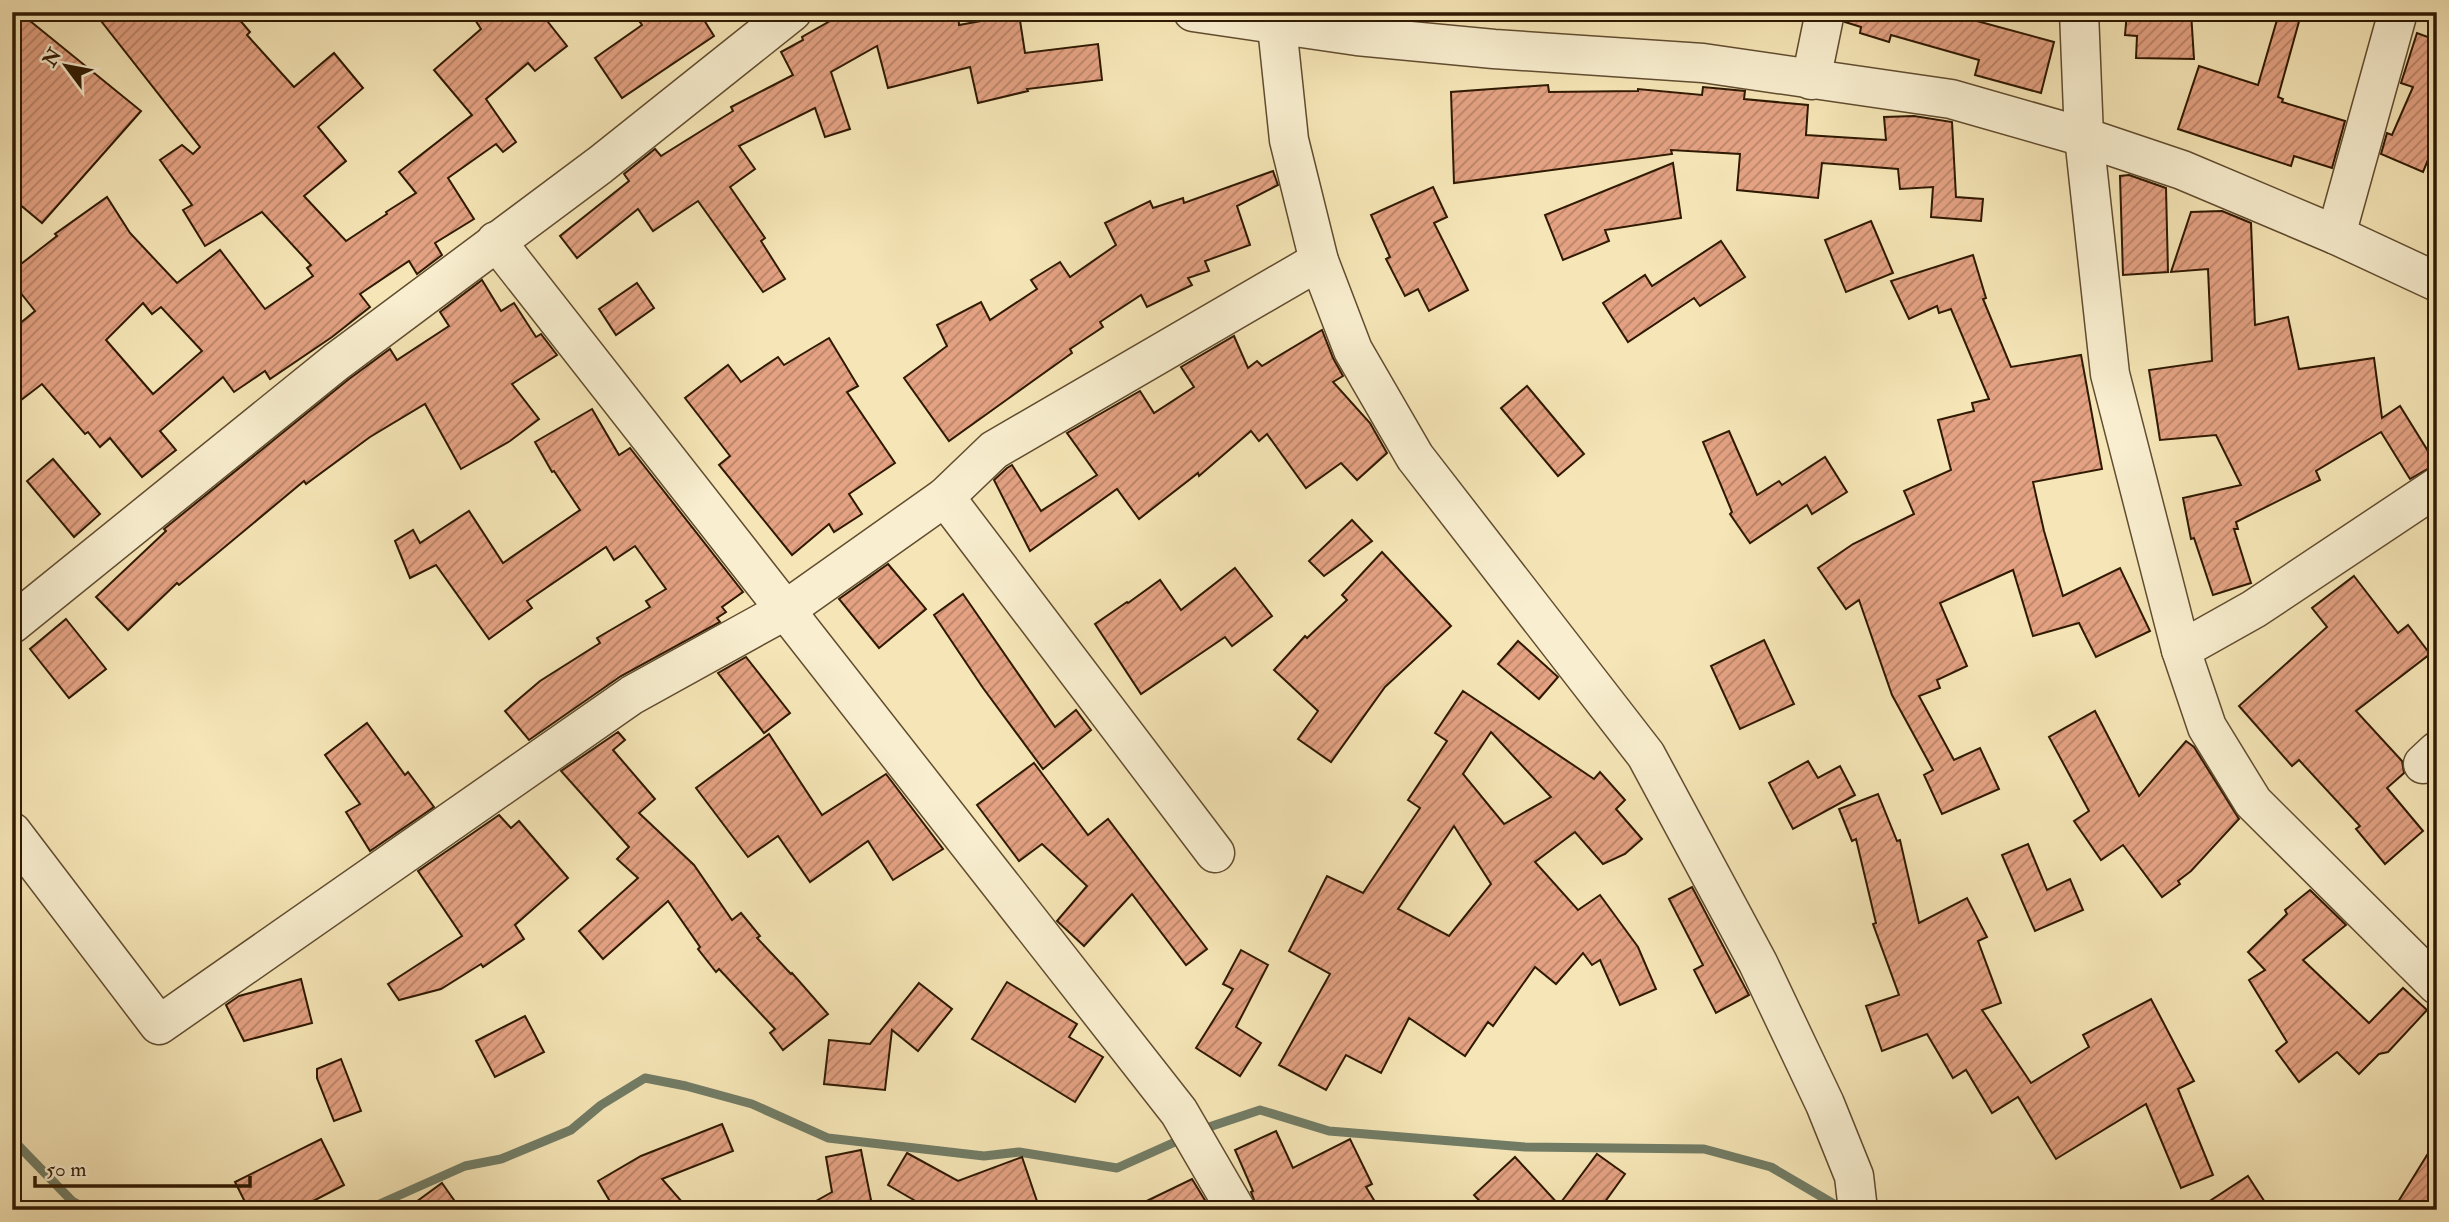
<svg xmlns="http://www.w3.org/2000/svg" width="2449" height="1222" viewBox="0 0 2449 1222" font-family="'IM FELL Double Pica',serif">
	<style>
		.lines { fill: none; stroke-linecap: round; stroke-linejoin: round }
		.stream { stroke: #727d66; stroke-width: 9 }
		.building { fill: url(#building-hatch); stroke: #2f1902; stroke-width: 2; fill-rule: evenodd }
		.minor-casing { stroke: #614c2f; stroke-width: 41 }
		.minor { stroke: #f9efd0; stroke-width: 38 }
	</style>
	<defs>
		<pattern id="building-hatch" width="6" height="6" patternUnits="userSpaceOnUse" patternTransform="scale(1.75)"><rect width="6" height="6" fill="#e4a283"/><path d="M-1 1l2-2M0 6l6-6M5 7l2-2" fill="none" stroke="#b98369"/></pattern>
	</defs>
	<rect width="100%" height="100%" fill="#f6e6b7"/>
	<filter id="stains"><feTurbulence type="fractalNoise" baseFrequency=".00286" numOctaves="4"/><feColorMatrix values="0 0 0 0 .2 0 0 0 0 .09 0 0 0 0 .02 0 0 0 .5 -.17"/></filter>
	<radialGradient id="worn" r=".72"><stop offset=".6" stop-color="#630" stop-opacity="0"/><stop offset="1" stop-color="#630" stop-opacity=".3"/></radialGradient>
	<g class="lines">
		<g class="stream">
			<polyline points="1200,1130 1260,1110 1329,1131 1525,1147 1704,1149 1771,1167 1839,1207"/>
			<polyline points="12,1139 72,1201 88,1210"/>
			<polyline points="366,1210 465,1166 501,1159 571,1130 601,1105 645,1078 686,1086 752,1104 828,1138 984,1156 1019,1152 1117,1168 1184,1138"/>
		</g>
	</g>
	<g class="building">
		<polygon points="12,12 19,12 141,111 42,223 12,198"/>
		<path d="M94,12h139l17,20 -3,3 47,52 40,-34 29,35 -45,39 28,34 -42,35 42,45 41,-27 -1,-2 30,-19 -17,-21 73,-57 -38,-45 47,-41 -11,-17h70l27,34 -32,25 -7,-8 -42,36 30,43 -13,10 -7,-8 -48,34 26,41 -39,24 7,12 -25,19 -8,-13 -49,33 10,13 -38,30 -62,42 -5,-8 -31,21 -11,-15 -63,54 16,19 -34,27 -32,-39 -10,9 -12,-15 -3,2 -43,-50 -30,23v-77l23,-19 -23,-29v-11l45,-35 -2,-2 52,-37 23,36 47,50 43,-33 45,59 48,-33 -6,-8 4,-3 -49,-53 -57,34 -22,-36 9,-5 -32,-45 22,-15 11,9 7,-7zM143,303l9,11 9,-7 41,44 -49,43 -47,-54z"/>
		<polygon points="633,12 699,12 714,36 622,98 595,58 642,25"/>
		<polygon points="846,12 873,12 875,20 913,12 958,12 959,25 1019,14 1025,53 1098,44 1102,80 1027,89 1028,91 978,103 970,67 888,88 877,46 831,72 850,129 825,137 815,108 739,146 755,169 730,187 765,238 761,241 785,279 763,292 698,201 653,231 638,209 577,258 560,236 629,181 624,174 655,149 661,156 733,111 731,107 793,75 781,52 803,40 802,37"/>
		<polygon points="1846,12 1963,12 1962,17 2054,42 2041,93 1975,75 1979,60 1891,35 1889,42 1860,33 1861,27 1845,22"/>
		<polygon points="2127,12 2191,12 2194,59 2136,58 2137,36 2125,35"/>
		<polygon points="2279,13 2300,18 2278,97 2283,99 2282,102 2345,121 2332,168 2294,156 2291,166 2178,129 2199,66 2258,85"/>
		<polygon points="2437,32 2437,138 2423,172 2381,154 2387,133 2392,135 2413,87 2401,83 2417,33 2433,39"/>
		<polygon points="1548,85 1549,92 1638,91 1638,89 1702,95 1703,87 1745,91 1744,99 1808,105 1806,135 1886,140 1884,117 1914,116 1952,122 1956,197 1983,199 1981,221 1931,217 1933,187 1900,189 1898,169 1822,163 1818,198 1737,190 1740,154 1671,150 1672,154 1454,183 1451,92"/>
		<polygon points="1673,163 1681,218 1605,230 1609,241 1563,260 1545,215"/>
		<polygon points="1273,171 1278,185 1237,206 1250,245 1205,261 1209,271 1188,278 1192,285 1147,307 1141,295 1100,322 1103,327 1070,349 1072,353 949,441 904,378 947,346 937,325 981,302 990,320 1037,289 1031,280 1060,262 1070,277 1116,245 1105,223 1150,201 1153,208 1183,198 1184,203"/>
		<polygon points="2129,175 2166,188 2168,272 2123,275 2120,176"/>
		<polygon points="1433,187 1447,217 1434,223 1468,290 1429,311 1418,289 1405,296 1386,259 1390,257 1371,215"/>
		<polygon points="2222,211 2251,223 2255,325 2288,317 2299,369 2374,358 2382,418 2400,406 2436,464 2410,479 2381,432 2316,471 2320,480 2236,522 2238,529 2234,529 2251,583 2213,595 2194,538 2191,539 2183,498 2241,485 2216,435 2160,440 2149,370 2212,361 2208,269 2171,272 2191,212"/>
		<polygon points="1871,221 1893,273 1846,292 1825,240"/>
		<polygon points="1721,241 1745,277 1700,306 1694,298 1628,342 1603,303 1645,275 1652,286"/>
		<polygon points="1973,255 1986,298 1983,299 2011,367 2081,355 2102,469 2033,482 2044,531 2063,596 2120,568 2150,631 2096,657 2079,623 2033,636 2013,570 1940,603 1967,666 1937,680 1940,688 1919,696 1954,760 1980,748 1999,789 1942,814 1924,775 1933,770 1892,695 1859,600 1846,609 1818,568 1853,544 1914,514 1904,491 1951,470 1938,420 1974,411 1972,403 1989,399 1951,309 1939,313 1937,306 1909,319 1891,281"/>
		<polygon points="482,280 501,311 514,303 536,337 541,334 557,355 512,384 539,419 510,441 461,469 425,404 370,437 306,484 304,481 179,585 177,583 128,630 96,597 166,531 164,529 349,379 390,349 397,360 449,326 440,312"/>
		<polygon points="637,283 654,308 616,335 599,309"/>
		<polygon points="1322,330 1333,358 1343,376 1333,382 1370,423 1387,453 1357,480 1341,463 1306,488 1267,434 1259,441 1251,431 1199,476 1198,473 1139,519 1117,489 1030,551 994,480 1007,468 1012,465 1041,511 1097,475 1067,433 1140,391 1154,413 1194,387 1181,367 1234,336 1248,368 1257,361 1262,366"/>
		<polygon points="829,338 858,386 847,392 895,463 849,494 862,514 834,532 829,524 792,555 719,465 730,456 685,398 728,365 741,382 778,357 784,365"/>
		<polygon points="1527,386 1584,454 1558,476 1501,408"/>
		<polygon points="592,409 619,455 630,448 743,592 722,607 726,612 717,618 720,622 621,676 529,740 505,711 540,681 600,643 597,638 650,607 646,601 666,589 635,546 614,560 606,547 527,601 532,608 489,639 436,565 410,578 395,541 413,530 420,543 469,511 503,563 580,510 554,471 552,472 535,442"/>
		<polygon points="1729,431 1757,495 1779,481 1782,485 1825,457 1847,492 1812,514 1807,505 1750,543 1730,514 1732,512 1703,442"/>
		<polygon points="53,459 100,514 74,537 27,481"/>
		<polygon points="1352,520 1372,541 1324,576 1309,561"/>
		<polygon points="1382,552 1451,626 1385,687 1331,762 1298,739 1318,711 1274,670 1305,636 1307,638 1347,600 1342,595"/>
		<polygon points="888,564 926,609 879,648 839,599"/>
		<polygon points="1235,568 1272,616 1232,646 1225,637 1141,694 1095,624 1127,602 1128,603 1160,580 1181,610"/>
		<polygon points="2354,576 2398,633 2408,625 2430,654 2356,711 2402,761 2404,773 2387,788 2423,831 2385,864 2356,829 2360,826 2299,760 2292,766 2239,706 2327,627 2312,608"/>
		<polygon points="963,594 1055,727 1076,710 1091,730 1043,769 983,688 934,615"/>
		<polygon points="66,619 106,669 69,698 30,649"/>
		<polygon points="1764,640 1794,704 1740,729 1711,666"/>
		<polygon points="1518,641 1558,677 1539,699 1498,664"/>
		<polygon points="746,657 790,713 764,733 718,673"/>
		<path d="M1463,691l131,88 6,-7 25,28 -9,9 26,30 -17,15 -22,10 -28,-32 -40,30 43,48 22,-15 38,52 18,42 -36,16 -20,-45 -8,5 -9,-12 -27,31 -21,-17 -42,59 -5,-4 -23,34 -56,-38 -28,55 -35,-18 -20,35 -47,-25 51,-91 -41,-23 38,-75 36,17 57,-85 -12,-8 39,-59 -12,-8zM1491,732l60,65 -47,27 -41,-50zM1454,826l37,58 -42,52 -51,-27z"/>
		<polygon points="2095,711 2139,796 2186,741 2194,747 2239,819 2191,871 2178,881 2180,884 2162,897 2123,845 2101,860 2074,821 2089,811 2049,737"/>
		<polygon points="367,723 405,775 408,772 434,807 370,851 346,812 360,804 325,755"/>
		<polygon points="618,732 625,740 613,750 655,799 639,813 694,865 732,920 741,913 760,936 757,938 791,974 792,973 828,1014 783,1050 770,1033 775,1029 719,969 716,972 698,949 700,947 668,901 603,959 579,931 638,878 617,859 629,847 561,771"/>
		<polygon points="769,734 822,815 886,774 943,849 893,880 868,841 810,882 778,836 748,857 696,788"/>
		<polygon points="1808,761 1818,778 1840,766 1855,795 1793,829 1769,783"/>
		<polygon points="1034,763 1088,835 1108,819 1207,949 1186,965 1132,894 1084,946 1057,921 1087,886 1042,844 1019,861 977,805"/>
		<polygon points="1878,794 1897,841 1900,840 1919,923 1967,898 1987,937 1978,941 2001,1003 1982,1010 2031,1083 2089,1047 2083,1035 2151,999 2194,1081 2178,1089 2213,1175 2181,1188 2146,1104 2056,1159 2018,1097 1992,1113 1966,1070 1953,1078 1927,1034 1882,1051 1866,1006 1899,995 1873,924 1876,923 1856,839 1852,841 1839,809"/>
		<polygon points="499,815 511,828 519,821 568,878 515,925 524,939 483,967 481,964 441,989 399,1000 388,984 462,936 418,871"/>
		<polygon points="2028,844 2047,890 2070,879 2083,910 2035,931 2002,855"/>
		<polygon points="1692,887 1749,995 1716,1013 1694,970 1703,965 1669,899"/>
		<polygon points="2310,890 2346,925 2303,960 2369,1023 2403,988 2427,1010 2388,1052 2379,1054 2359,1074 2337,1052 2299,1082 2276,1051 2287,1042 2249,980 2265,970 2248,952 2287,914 2285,910"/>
		<polygon points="1241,950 1268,965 1236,1027 1261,1043 1240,1076 1196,1048 1233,989 1223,984"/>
		<polygon points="301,979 312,1023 244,1041 226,1005 239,996"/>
		<polygon points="1007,982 1077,1024 1069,1037 1103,1057 1075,1102 972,1039"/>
		<polygon points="919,983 952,1009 918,1051 892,1030 885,1090 824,1084 829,1040 870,1044"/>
		<polygon points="525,1016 544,1052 495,1077 476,1041"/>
		<polygon points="341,1059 361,1111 334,1121 317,1078 317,1069"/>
		<polygon points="722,1124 733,1151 662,1179 689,1210 615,1210 598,1181 641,1156"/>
		<polygon points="1276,1131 1293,1168 1350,1139 1372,1184 1366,1187 1380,1210 1258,1210 1251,1192 1253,1191 1235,1150"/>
		<polygon points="321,1139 344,1185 296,1210 249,1210 235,1182"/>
		<polygon points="2437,1139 2437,1210 2393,1210"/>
		<polygon points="861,1150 873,1210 800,1210 832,1192 826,1157"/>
		<polygon points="907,1153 958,1181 1022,1157 1040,1210 931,1210 888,1185"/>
		<polygon points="1597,1154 1625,1174 1599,1210 1488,1210 1474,1195 1515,1157 1559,1205"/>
		<polygon points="2248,1176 2270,1210 2196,1210"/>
		<polygon points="1192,1179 1211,1210 1128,1210"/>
		<polygon points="442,1183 461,1210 405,1210"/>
	</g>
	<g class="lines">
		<g class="minor-casing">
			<g id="minor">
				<polyline points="1193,12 1357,36 1494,49 1703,63 1951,99 2084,137 2182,170 2336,235 2437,282"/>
				<polyline points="2079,12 2084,137 2110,374 2181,650 2207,727 2253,802 2437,985"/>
				<polyline points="1277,26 1289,140 1319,261 1353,350 1415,457 1646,755 1758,963 1825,1104 1854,1176 1858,1210"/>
				<polyline points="1811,80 1825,12"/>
				<polyline points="2336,235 2398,12"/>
				<polyline points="496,241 1179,1112 1236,1210"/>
				<polyline points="945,497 1215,853"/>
				<polyline points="12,624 336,362 600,165 792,12"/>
				<polyline points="2181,650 2254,609 2437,487"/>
				<polyline points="2423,764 2437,751"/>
				<polyline points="12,832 159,1025 632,695 784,611 945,497 994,450 1319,261"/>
			</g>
		</g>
		<use href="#minor" class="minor"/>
	</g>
	<rect width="2449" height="1222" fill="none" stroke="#f6e6b7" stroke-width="42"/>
	<rect x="14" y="14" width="2421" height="1194" fill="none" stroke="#2f1902" stroke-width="3.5"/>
	<rect x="21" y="21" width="2407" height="1180" fill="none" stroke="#2f1902" stroke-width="2"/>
	<g transform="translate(66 66) rotate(302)" stroke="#f9efd0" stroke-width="5" paint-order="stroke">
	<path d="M0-5L12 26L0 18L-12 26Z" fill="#2f1902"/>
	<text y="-10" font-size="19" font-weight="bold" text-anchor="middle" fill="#2f1902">N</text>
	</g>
	<path d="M35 1176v10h215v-10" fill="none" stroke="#2f1902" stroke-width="3.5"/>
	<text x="46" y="1176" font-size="21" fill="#2f1902" stroke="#f9efd0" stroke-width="5" paint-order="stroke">50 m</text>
	<rect width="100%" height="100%" filter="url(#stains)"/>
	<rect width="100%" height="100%" fill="url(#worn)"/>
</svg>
